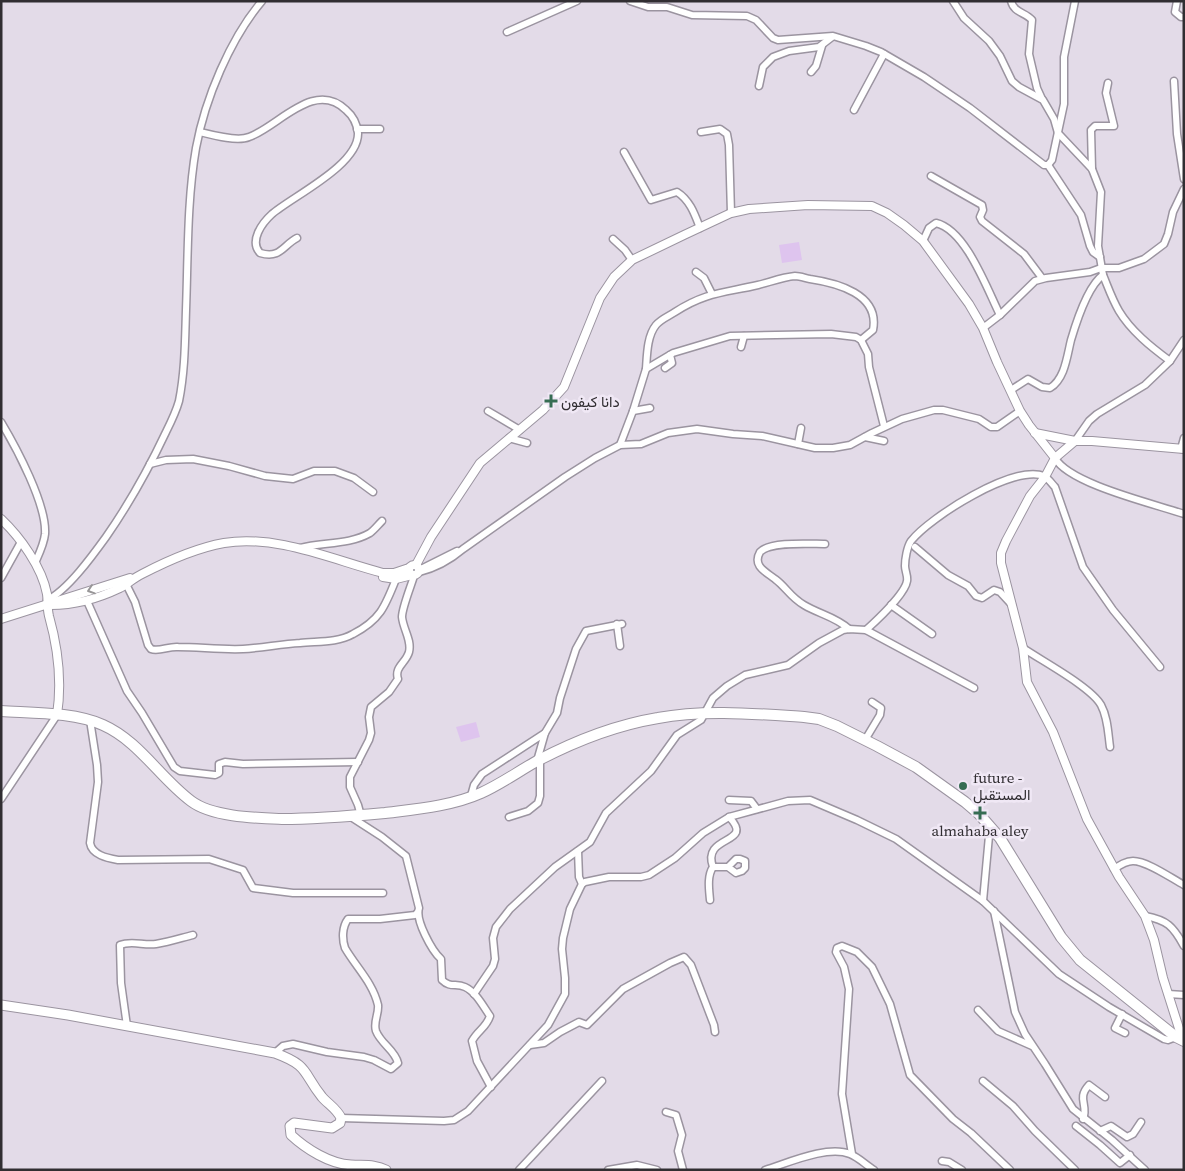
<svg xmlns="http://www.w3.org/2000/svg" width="1185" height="1171" viewBox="0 0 1185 1171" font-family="'Source Serif 4',Vazirmatn,serif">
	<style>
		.green { fill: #dec4ee }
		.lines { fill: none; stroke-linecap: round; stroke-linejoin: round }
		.minor-casing { stroke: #9b94a0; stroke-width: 9 }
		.tertiary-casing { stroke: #9b94a0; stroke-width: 10 }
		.secondary-casing { stroke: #9b94a0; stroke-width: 11 }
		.primary-casing { stroke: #9b94a0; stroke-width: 12 }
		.minor { stroke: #fff; stroke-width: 6 }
		.tertiary { stroke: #fff; stroke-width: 8 }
		.secondary { stroke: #fff; stroke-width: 9 }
		.primary { stroke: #fff; stroke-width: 10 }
		.oneway { stroke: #989698 }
		.poi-dot { fill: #366d53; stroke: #f0e8f5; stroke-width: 2 }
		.labels { text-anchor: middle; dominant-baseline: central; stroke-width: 5; stroke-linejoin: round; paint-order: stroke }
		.poi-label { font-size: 15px; fill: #312e32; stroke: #f0e8f5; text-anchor: start }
	</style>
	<rect width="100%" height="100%" fill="#e3dbe8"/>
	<g class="green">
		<polygon points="799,242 802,260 782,263 779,245"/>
		<polygon points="476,722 480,737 461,742 456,727"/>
	</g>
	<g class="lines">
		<g class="minor-casing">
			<g id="minor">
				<polyline points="630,1 648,7 667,7 692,15 747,16 756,20 773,38 778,40 833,36 866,46 881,52 924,77 970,108 1044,165 1048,165 1052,160 1064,104 1064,57 1075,1"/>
				<path d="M953,1l11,17 25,23 11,15 12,25 7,6 24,13 11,19 4,14 34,36 9,23 -3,54 5,29c-15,11 -27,48 -32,65 -4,16 -6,39 -21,48l-8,-1 -14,-8 -17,11"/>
				<path d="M1011,1c3,12 14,11 21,19l-3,34 8,34 5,11"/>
				<polyline points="1177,1 1175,12 1181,17 1184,17"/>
				<polyline points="507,32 577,1"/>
				<polyline points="811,72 816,66 822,46"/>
				<polyline points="1174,81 1177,134 1184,179"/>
				<polyline points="759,86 763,67 773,57 789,51 819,47 832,37"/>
				<polyline points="854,110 884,54"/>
				<polyline points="357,129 380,129"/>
				<path d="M200,132c12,3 37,10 49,5 29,-10 65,-58 97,-27 7,6 11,14 12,23 1,32 -65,63 -86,81 -10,9 -23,27 -12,39 21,6 23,-8 37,-15"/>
				<polyline points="701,132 720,129 727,134 729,145 731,213"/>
				<path d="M624,152l27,48 26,-8c13,8 18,23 23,36"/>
				<polyline points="1048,165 1081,215 1090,246 1093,252 1100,257"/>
				<polyline points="1092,169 1091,130 1095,126 1114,126 1106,93 1108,83"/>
				<polyline points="931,176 982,205 983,210 980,217 982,221 1024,254 1042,278"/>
				<polyline points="613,239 625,250 632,260"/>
				<path d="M923,241l6,-13 7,-5c30,7 51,66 64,92"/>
				<polyline points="696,272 704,278 712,294"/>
				<path d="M1103,275c5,12 9,24 16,36 12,20 32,36 51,50"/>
				<polyline points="983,328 1000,315 1035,281 1046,278 1090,272 1101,268 1119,268 1144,259 1164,244 1168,234 1173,212 1184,189"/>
				<polyline points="741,347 744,336"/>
				<polyline points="665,368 672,363 670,355"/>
				<path d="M646,369c1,-14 1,-33 10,-44 5,-6 13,-9 19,-13 31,-20 49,-19 83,-27 12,-3 25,-8 37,-9 5,0 10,2 15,3 27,4 70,15 63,51l-12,10"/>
				<polyline points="488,411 520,430"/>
				<polyline points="633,411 650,408"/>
				<path d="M1,422c15,25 46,83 44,112 -1,10 -6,20 -10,29"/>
				<polyline points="865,437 884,441"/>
				<polyline points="509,438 527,443"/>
				<polyline points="1075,441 1089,421 1097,414 1145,385 1170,361 1184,340"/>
				<polyline points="798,444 801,428"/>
				<polyline points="620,445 633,411 646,369 673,353 730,336 831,334 856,337 861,340 868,354 869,367 884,426"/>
				<polyline points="1181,449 1184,438"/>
				<path d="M1055,458c14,26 100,46 129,56"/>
				<polyline points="150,464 166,460 193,459 229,466 265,476 293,479 314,471 335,471 354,478 373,492"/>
				<path d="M825,544c-15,0 -55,-3 -65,8 -8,14 6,20 15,27 11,8 15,18 29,26 15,9 32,12 45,24"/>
				<polyline points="915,547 948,575 968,586 976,596 982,598 994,590 1000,592 1012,605"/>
				<path d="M300,548c23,-6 49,-3 70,-15 4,-3 8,-8 12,-12"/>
				<polyline points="419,570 457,551"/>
				<path d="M419,572c17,-4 31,-12 44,-23l102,-72 30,-19 25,-13 21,-1 27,-11 29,-4 36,5 29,2 53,12h18l17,-3 22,-12 30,-14 32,-9h9l36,9 12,8h6l23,-16"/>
				<polyline points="1,578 21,542"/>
				<path d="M126,584l9,18 13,43 3,4c8,3 18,-3 27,-2 21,0 43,3 65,2 19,-1 38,-5 57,-6 17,-2 37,0 53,-9 27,-14 32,-27 43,-55"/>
				<path d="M47,600c20,-9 46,-45 59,-63 23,-33 43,-69 60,-105 5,-10 10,-20 13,-31 6,-30 6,-60 7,-91 2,-53 1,-110 10,-162 9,-49 34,-109 66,-147"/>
				<polyline points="87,601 127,691 142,713 174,767 180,771 215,775 219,773 219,764 225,762 243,764 358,762"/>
				<polyline points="891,605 932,634"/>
				<polyline points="617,624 620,646"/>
				<path d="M866,630c10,-9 39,-36 41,-49 1,-5 -2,-10 -2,-15 0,-7 2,-19 6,-25 19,-24 103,-77 133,-65 4,2 8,8 11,11l28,80 30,43 47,57"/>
				<path d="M1023,648c19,13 68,39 78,57 7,13 7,28 9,42"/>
				<path d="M90,720l7,45 1,17 -8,61c2,12 17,15 28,17l91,-1 34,11 10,18 40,5h90"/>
				<polyline points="865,740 880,715 881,708 872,702"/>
				<polyline points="537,761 545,733 557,713 560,698 576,649 586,631 622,624"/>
				<polyline points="471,796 474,785 482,774 545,733"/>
				<polyline points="1,799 57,715"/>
				<polyline points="729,800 751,801 757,809"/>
				<path d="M361,816l-3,-11 -8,-18v-10l19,-37 2,-7 -2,-16 2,-10 18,-15 9,-13c-4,-12 8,-16 11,-27 3,-12 -6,-23 -7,-35 0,-9 9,-31 12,-41"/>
				<path d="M351,817l31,20 24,19 13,52c-4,12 13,43 22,51l1,21c8,8 14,3 23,7 11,5 18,19 25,29 -4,12 -12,14 -18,25l5,20 14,26"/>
				<polyline points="509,817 528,811 538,803 540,796 540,760"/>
				<polyline points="578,851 579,877 582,884 585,882 609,877 641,877 649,875 675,858 703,833 729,817 788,801 810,800 857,820 896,839 983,901 1059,974 1109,1007 1164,1039 1168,1040 1176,1037"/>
				<polyline points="713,867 728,867 736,873 742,871 745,868 745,861 740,859 736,859 728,867"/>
				<path d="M1114,869c6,-4 12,-8 19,-8 14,0 38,17 51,24"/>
				<path d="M710,900c-1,-11 -3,-24 3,-33 -12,-33 43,-22 16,-50"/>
				<polyline points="983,901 990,825"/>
				<polyline points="994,911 1015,1012 1025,1034 1045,1064 1073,1109 1112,1140 1145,1170"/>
				<path d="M1145,916c22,4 28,10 39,30"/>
				<polyline points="474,994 493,966 495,959 493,938 496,927 510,909 555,867 590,842 606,813 651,771 677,735 701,720 713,698 727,686 745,675 788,665 819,643 843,630 849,629 866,630 974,688"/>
				<polyline points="1168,994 1184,995"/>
				<polyline points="978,1010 998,1031 1032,1046"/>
				<polyline points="1122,1014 1115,1028 1125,1033"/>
				<path d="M127,1026l-6,-43 -1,-38c12,-5 24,1 36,-1 13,-2 25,-6 37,-9"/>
				<polyline points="530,1045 544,1043 560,1032 579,1022 587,1025 623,989 670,963 684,957 691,965 714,1025 715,1032"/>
				<path d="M275,1053l8,-7 10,-2 34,8 37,5 10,3 17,9 7,-6c-3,-13 -17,-19 -22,-32 -3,-9 3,-17 2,-26 -5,-22 -22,-38 -33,-57 -3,-9 -3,-21 3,-29h32l35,-4 3,-3"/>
				<polyline points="983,1081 1013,1106 1035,1131 1075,1170"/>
				<polyline points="666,1112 676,1115 682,1135 678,1151 683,1170"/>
				<polyline points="341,1118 444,1121 454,1120 468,1111 548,1025 565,994 565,978 562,949 563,938 570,909 582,884"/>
				<path d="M1083,1119c6,-14 -7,-20 6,-34l16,12"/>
				<polyline points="1076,1126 1100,1145 1120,1163 1130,1155"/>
				<polyline points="1100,1131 1111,1126 1127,1137 1133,1134 1141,1122"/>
				<polyline points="852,1154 842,1094 849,989 844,967 836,952 837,948 842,946 857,952 872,967 890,1004 910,1075 953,1119 971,1133 1010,1170"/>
				<polyline points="942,1161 949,1162 962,1170"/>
				<polyline points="519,1170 602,1081"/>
				<polyline points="608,1170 637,1165 657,1170"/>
				<path d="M765,1170c23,-7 62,-25 85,-16 8,3 16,11 24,16"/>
			</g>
		</g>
		<g class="tertiary-casing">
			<g id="tertiary">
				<polyline points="1035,433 1075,441 1092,441 1184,449"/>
				<polyline points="1075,441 1055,458 1045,477 1030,496 1006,541 1001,553 1001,563 1023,648 1027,682 1053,732 1087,819 1119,877 1145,916 1154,940 1163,978 1183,1041"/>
				<path d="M1,519c19,18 41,48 46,75 1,7 0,14 2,22 9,32 13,66 8,99"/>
				<circle cx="414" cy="570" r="5"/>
				<polyline points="416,565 431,537 480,463 543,410 564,387 600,298 614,277 632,260 684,235 731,213 749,209 808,205 872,206 887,213 904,225 923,241 969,304 983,328 997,362 1020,411 1029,425 1055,458"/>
				<polyline points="383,577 396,579 412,575"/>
				<path d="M46,605c26,1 51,-6 74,-17 7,-4 14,-10 22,-14 25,-13 54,-26 82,-31 52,-9 109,17 159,30h11l15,-5"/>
				<polyline points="1,619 130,578"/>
			</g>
		</g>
		<g class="secondary-casing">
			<path id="secondary" d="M1,1005l67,10 207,38c35,13 27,19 47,44 6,7 15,12 19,21l-1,5 -8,5 -38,-5 -4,3 1,9c15,14 39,29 60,30 12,1 24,-1 35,5"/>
		</g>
		<g class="primary-casing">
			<path id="primary" d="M1,711c31,2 74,1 102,14 36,16 57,53 88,76 21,16 65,17 91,18 35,0 69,-3 103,-6 32,-4 67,-7 96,-20 20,-9 38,-22 56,-32 38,-20 79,-36 121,-43 46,-9 100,-4 146,-1l15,2 18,7 40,20 39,21 49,35 14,12 21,24 61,99 19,23 96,77 8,4"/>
		</g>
		<use href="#minor" class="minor"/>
		<use href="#tertiary" class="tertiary"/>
		<use href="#secondary" class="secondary"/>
		<use href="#primary" class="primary"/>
	</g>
	<defs><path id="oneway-chevron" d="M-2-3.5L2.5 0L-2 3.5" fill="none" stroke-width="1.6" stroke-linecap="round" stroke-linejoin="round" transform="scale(1.25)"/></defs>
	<use class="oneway" href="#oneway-chevron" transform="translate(91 590) rotate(161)"/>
	<g class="poi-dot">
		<path d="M548.5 393.5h5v5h5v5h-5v5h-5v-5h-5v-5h5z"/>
		<circle cx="963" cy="786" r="5"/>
		<path d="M977.5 805.5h5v5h5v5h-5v5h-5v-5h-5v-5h5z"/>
	</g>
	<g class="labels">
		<g class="poi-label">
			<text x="561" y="401">دانا كيفون</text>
			<text x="973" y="777">future -<tspan x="973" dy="17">المستقبل</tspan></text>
			<text x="980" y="830" text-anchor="middle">almahaba aley</text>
		</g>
	</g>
	<rect width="1185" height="1171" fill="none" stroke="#312e32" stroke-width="5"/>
</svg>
